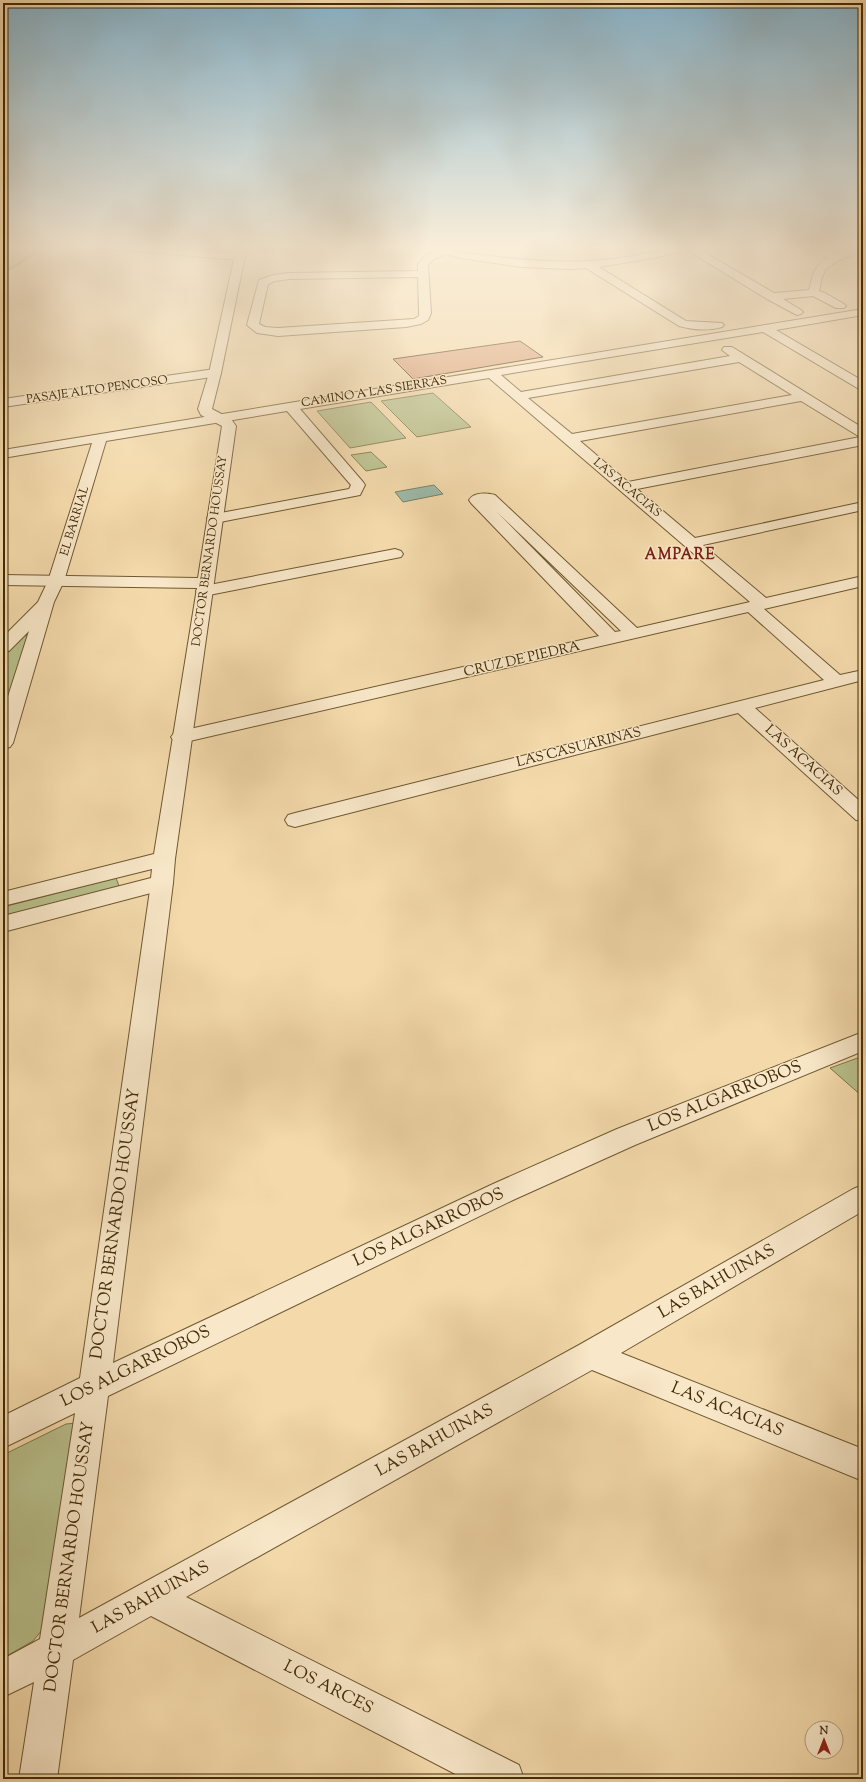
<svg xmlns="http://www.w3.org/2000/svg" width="866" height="1782" viewBox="0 0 866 1782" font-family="'Sorts Mill Goudy',serif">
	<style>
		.green { fill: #b8c08c; stroke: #7e764a }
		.water { fill: #9cbbaa; stroke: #788269 }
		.building { fill: #daa179; stroke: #432c08 }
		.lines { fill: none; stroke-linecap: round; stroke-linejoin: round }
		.minor-casing { stroke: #6f5831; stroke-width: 2 }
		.tertiary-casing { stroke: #6f5831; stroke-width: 2 }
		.path { stroke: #432c08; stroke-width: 1.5; stroke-dasharray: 0.5 1; stroke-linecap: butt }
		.minor { fill: #f8e7c8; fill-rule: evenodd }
		.tertiary { fill: #f8e7c8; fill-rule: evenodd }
		.labels { text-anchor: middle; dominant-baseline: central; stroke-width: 3; stroke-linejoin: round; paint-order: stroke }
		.far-street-label { font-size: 12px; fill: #432c08; stroke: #f8e7c8 }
		.street-label { font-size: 14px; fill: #432c08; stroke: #f8e7c8 }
		.far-district-label { font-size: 15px; font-weight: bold; letter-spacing: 1px; fill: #7a1f14; stroke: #f8e7c8 }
		.near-street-label { font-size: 17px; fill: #432c08; stroke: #f8e7c8 }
	</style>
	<rect width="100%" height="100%" fill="#f4daab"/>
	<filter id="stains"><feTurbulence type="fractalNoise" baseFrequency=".005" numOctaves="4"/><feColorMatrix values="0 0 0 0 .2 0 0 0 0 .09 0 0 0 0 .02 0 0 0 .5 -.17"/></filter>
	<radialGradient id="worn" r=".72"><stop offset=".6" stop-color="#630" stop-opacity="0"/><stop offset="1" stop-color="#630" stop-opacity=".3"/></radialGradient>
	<g class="green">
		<polygon points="3,246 48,246 3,274"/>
		<polygon points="433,393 471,427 417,437 381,401"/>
		<polygon points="371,402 406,438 350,448 317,411"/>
		<polygon points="371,452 387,467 366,471 351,455"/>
		<polygon points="28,635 3,720 3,655 21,637"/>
		<polygon points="116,878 119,886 3,917 3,907"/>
		<polygon points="863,1056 863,1097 830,1068"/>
		<polygon points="77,1423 53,1617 33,1641 3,1658 3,1455 66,1424"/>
	</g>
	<polygon class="water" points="434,485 443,494 403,502 395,492"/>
	<polygon class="building" points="520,341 543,357 413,379 393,359"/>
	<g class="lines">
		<g class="minor-casing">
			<g id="minor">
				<polygon points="103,246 143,246 239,254 244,257 239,260 108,249"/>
				<path d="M437,246h10c7,8 25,8 35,9 44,6 87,9 131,4 29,-3 56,-13 85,-13l-1,2 77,45 35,-3c4,-15 4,-23 19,-32l-22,-10 -1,-2h13l18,8 19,-8h8v4l-27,12 -10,7 -4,8 -3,14 6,2 19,11 2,2 -2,2h-8l-23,-12 -30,3 18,11 2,2 -2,2 -4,1 -30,-16 -80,-49 -28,7 -60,10 87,54 36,2 2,2 -2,2c-14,4 -29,3 -43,-1l-93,-58 -16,1 -48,-2 -62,-9 -14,-4 -12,5 -6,6 3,48 -3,7 -7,4 -15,3 -128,9 -21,-3 -10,-8 12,-45 14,-5 16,-2 129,-2v-7l8,-9 14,-5zM418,277l1,36v3l-5,3 -136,9 -13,-1 -6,-3 9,-40 7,-3 14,-2z"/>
				<path d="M863,309v6l-87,15 87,51v9l-4,-1 -96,-57 -262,43 20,17 209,-36 -8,-6 2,-3h8l131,81v17l-226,44 58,49 168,-36v8l-160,35 63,53 97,-22v10l-99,23 76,66 23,-5v10l-108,28 108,96v17l-7,-1 -118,-107 -443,114 -7,-2 -3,-5 3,-5 7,-2 529,-133 -76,-68 -567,131 -7,-2 -3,-4 3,-4 7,-2 418,-95 -128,-133 -2,-3c5,-8 17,-7 26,-5l142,133 113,-26 -261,-224 -189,31 63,73 2,3 -5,10 -145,28 -5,-2 -3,-3 3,-3 139,-26 2,-4 -64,-74 -181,30 -42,140 -10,21 -41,141 -3,4 -7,2v-37l26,-81 -20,20 -6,1v-15l35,-35 10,-21 44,-138 -89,15v-8zM739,362l53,33 -220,39 -44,-36zM801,401l59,36 -232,45 -48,-41zM497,512l124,119 -6,1z"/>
				<polygon points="215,369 219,370 221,373 219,376 3,407 3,399"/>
				<polygon points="395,549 401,551 403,554 401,557 204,596 198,594 196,591 198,588 204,586"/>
				<polygon points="162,876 170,878 173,883 113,1363 493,1184 617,1129 863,1032 863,1051 635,1145 513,1200 108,1396 79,1618 579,1345 853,1189 863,1185 863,1211 621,1353 863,1449 863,1481 592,1370 186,1597 519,1765 524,1779 465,1779 151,1616 73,1660 57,1779 19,1779 34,1682 3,1697 3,1659 40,1639 75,1413 3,1448 3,1416 80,1378 151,883 154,878"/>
			</g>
		</g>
		<g class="tertiary-casing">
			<polygon id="tertiary" points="237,246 247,246 221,373 212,409 231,419 236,426 175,859 173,883 170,888 3,932 3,916 151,878 152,869 3,906 3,892 154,854 197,588 3,585 3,575 198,578 222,426 201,415 198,409 209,373"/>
		</g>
		<g class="path">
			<polyline points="3,253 20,246"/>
			<polyline points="3,258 6,260 3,266"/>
			<polyline points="3,273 45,246"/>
		</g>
		<use href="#minor" class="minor"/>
		<use href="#tertiary" class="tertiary"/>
	</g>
	<linearGradient id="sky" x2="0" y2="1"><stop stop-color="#89b7cf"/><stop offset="0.5" stop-color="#faeed9"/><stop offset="1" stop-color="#faeed9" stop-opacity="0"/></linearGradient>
	<rect width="866" height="495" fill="url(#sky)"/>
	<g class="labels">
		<g class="far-street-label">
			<text transform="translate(97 390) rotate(-8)">PASAJE ALTO PENCOSO</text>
			<text transform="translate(374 392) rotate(-9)">CAMINO A LAS SIERRAS</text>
			<text transform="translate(627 488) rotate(40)">LAS ACACIAS</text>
			<text transform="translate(75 521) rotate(-73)">EL BARRIAL</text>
			<text transform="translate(210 551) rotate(-82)">DOCTOR BERNARDO HOUSSAY</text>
		</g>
		<g class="street-label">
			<text transform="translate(522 660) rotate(-13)">CRUZ DE PIEDRA</text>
			<text transform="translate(579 748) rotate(-14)">LAS CASUARINAS</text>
			<text transform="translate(803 761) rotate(42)">LAS ACACIAS</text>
		</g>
		<g class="far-district-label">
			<text x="680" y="555">AMPARE</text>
		</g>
		<g class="near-street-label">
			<text transform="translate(725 1097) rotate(-22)">LOS ALGARROBOS</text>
			<text transform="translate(116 1224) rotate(-82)">DOCTOR BERNARDO HOUSSAY</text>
			<text transform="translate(429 1228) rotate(-25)">LOS ALGARROBOS</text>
			<text transform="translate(717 1282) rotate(-30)">LAS BAHUINAS</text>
			<text transform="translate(136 1367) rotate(-26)">LOS ALGARROBOS</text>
			<text transform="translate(727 1410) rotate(22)">LAS ACACIAS</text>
			<text transform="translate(435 1441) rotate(-29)">LAS BAHUINAS</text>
			<text transform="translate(70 1557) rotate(-82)">DOCTOR BERNARDO HOUSSAY</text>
			<text transform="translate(151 1598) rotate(-29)">LAS BAHUINAS</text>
			<text transform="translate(328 1688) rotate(27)">LOS ARCES</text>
		</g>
	</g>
	<rect width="866" height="1782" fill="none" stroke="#f4daab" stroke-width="16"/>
	<rect x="4" y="4" width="858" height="1774" fill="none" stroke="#432c08" stroke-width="2"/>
	<rect x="8" y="8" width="850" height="1766" fill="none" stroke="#432c08"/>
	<g transform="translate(824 1740)"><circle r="19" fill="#f8e7c8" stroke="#b09c7b"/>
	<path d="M0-3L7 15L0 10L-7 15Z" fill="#8f2418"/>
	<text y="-6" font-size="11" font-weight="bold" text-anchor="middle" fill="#432c08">N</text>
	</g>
	<rect width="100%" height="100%" filter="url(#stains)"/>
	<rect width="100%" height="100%" fill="url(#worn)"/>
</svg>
